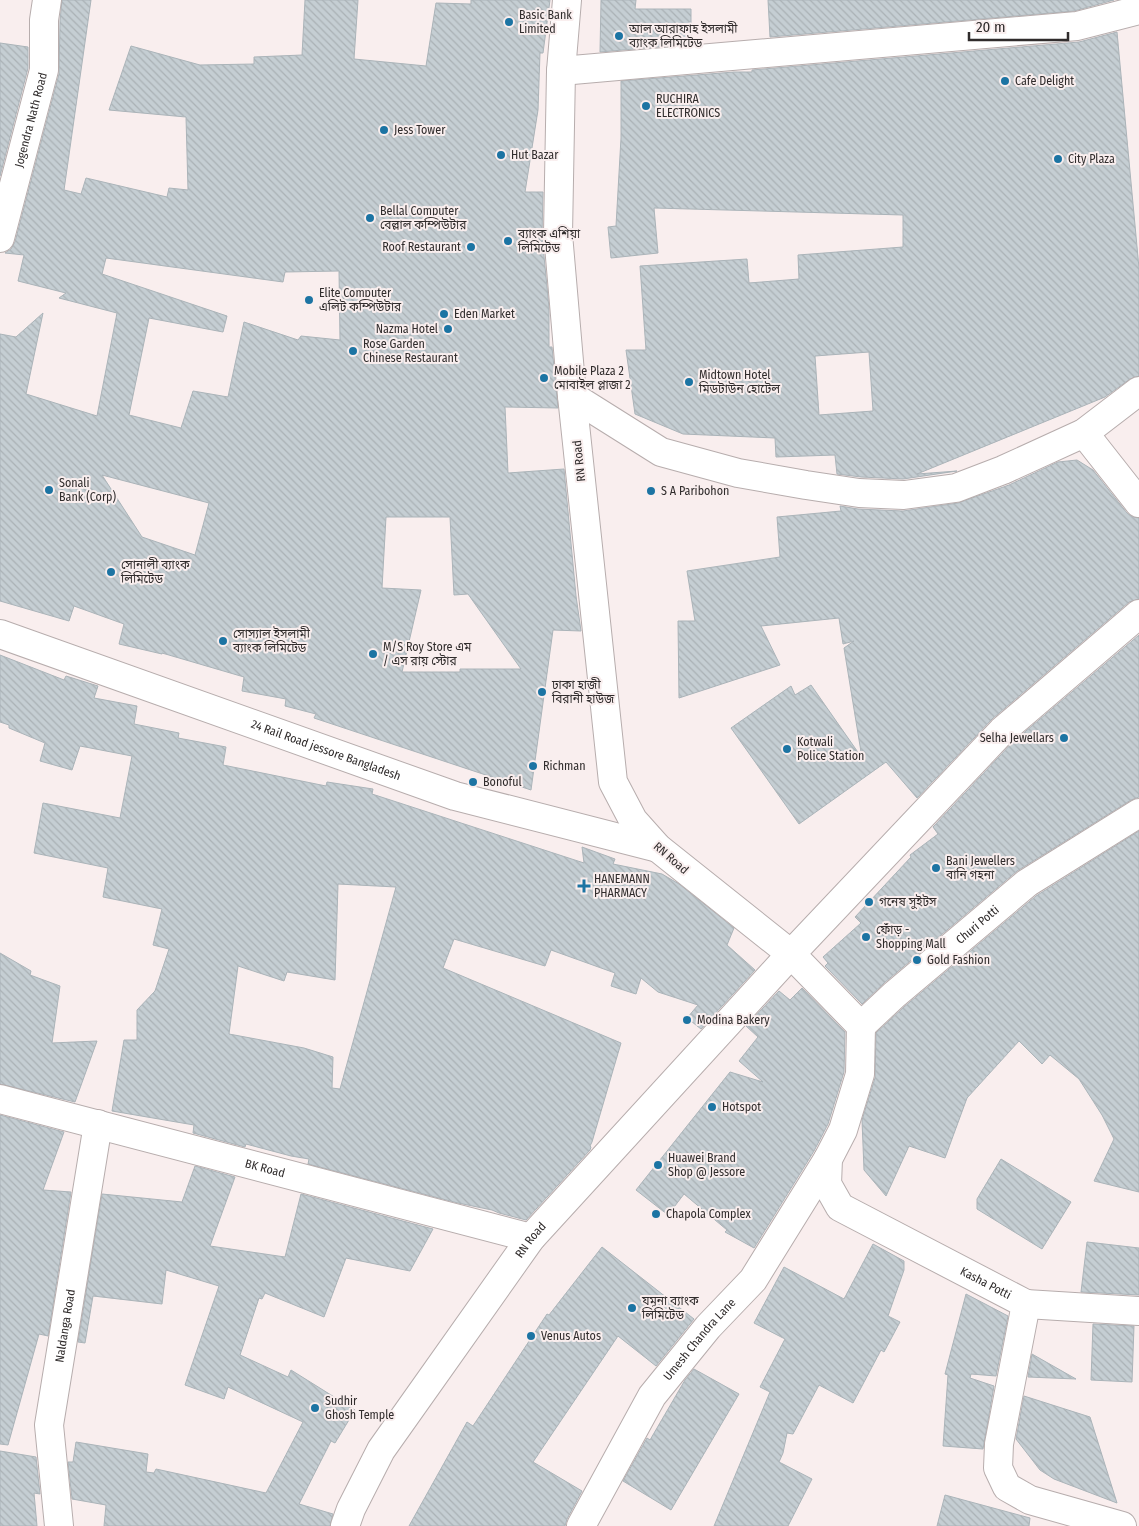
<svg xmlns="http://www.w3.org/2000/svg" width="1139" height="1526" viewBox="0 0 1139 1526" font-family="'Fira Sans Condensed','Noto Sans Bengali',sans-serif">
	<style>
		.building { fill: url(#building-back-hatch); stroke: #abb4b9; fill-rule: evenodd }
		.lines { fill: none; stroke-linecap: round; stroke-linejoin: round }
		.street-casing { stroke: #b7adad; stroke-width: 30 }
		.secondary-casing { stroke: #b7adad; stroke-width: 30 }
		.highway-casing { stroke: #b7adad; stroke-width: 30 }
		.street { stroke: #fff; stroke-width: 28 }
		.secondary { stroke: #fff; stroke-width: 28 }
		.highway { stroke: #fff; stroke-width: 28 }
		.poi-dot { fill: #1c74a3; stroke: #f9eeee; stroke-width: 2 }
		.labels { text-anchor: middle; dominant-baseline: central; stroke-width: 4; stroke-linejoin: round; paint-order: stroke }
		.poi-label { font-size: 12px; fill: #302c2c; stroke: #f9eeee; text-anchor: start }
		.street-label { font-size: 12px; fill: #302c2c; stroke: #f9eeee }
	</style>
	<defs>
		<pattern id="building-back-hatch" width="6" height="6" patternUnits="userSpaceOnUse" patternTransform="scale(1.25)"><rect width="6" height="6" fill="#c5ced3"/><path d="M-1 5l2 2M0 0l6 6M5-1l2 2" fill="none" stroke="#aab1b5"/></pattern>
	</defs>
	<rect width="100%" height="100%" fill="#f9eeee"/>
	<g class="building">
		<path d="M62,0h29l-27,190 17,4 5,-16 81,19 2,-9 19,2 -2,-73 -77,-7 22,-64 69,19 54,-1v-7l48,-2 3,-55h53l-4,59 72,7 10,-63 35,1v-4h79l-7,53h-3l-2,57 -13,82h18l-1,43 7,73v39h3l6,61 -53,-1 3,66 56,-4 12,127 5,35 -28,-1 -22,160 -217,-72 2,-4 -31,-8 1,-7 -44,-8 2,-14 -82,-24v1l-43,-10 5,-20 -50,-18 -5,15 -69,-20v-267l16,3 27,-24 -17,81 71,22 20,-103 -58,-15 7,-5 -48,-12 6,-26 -19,-2 6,-4 4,-7 44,-168 1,-53zM106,258l177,24 2,-10 54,-1 1,69 -39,-4 -3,4 -54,-18 -16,75 -35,-6 -12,37 -52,-13 20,-97 74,14 4,-16 -125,-42zM102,475l107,28 -14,52 -53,-18zM386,517h64l4,78 14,-1 53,75h-61v3h-58l19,-82 -39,-2z"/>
		<polygon points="601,0 636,0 635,9 691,9 691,44 600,52"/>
		<polygon points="768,0 1114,0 1074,11 770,37"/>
		<path d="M1117,32l22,236v108l-9,3 -25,18 -188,77 40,-3 -54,8 -42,-2 -24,-3 -2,-19 -59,2 -1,-19 -92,-4 -48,-20 -9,-64h20l-6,-84 107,-7 2,24 50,-4 -1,-24 105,-8v-32l-249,-7 4,45 -47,5 -3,-31 8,-1 5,-88v-57l113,-9h18v-2l327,-28zM869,352l4,59 -54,4 -4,-59z"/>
		<polygon points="0,43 28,47 28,68 0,176"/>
		<polygon points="1077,460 1093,470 1127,513 1133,517 1139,518 1139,599 1129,602 992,719 917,798 886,762 799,824 731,728 791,686 795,695 811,685 862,758 844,648 854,641 843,644 839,618 761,626 780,665 679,698 678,621 695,621 687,571 780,557 777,517 841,511 840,506 858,509 903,511 958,503 1009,485 1058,462"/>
		<polygon points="1139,635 1139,797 1131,800 1017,871 884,983 862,1004 825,966 828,963 823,957 861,923 855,917 911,857 910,855 938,834 933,827 1013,742"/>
		<path d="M0,655l64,25 2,-4 32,10 -4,12 43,8 -3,18 45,9 -1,5 48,9 -3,18 103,21 1,-4 46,7 -1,5 212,69 -2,-16 33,12 -2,5 49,10 17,10 55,44 -7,17 28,25 -54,59 -14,-11 11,-13 -40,-13 -17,-14 -5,16 -25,-8 4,-13 -64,-23 -6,16 -91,-27 -11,29 178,75 -29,99 -2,4 1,1 -1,3 -64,70 -27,-7 -7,-3 -34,-7 -150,-39 1,-5 -18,-3 -45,-12 -1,3 -52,-14 1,-8 -82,-14 12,-71h13v-30l18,-19 14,-42 -16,-4 9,-36 -59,-12 5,-29 -74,-15 9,-50 77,15 12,-62 -52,-10 -8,24 -32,-9 5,-18 -36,-15v-3l-9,-3zM338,884l58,3 -56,202 -8,-1 1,-31 -29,-9 -75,-14 9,-68 46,15 3,-9 48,8z"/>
		<polygon points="1139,831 1139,1192 1094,1181 1114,1139 1102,1115 1079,1079 1050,1055 1042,1064 1019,1041 967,1098 945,1158 909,1146 886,1196 864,1170 862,1120 875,1078 876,1033 904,1007 1036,896"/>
		<polygon points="0,953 31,971 30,975 60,986 52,1043 97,1041 75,1102 0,1084"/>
		<polygon points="802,988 845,1032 844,1072 828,1124 814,1151 754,1248 725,1232 727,1230 684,1194 668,1215 636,1190 730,1072 763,1082 739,1061 758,1037 746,1026 779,991 790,1000"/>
		<polygon points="0,1115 64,1132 43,1190 71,1192 48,1336 39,1334 8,1445 0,1444"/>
		<polygon points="1001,1159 1071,1202 1042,1249 977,1209 977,1199"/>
		<polygon points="195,1166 235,1177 210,1246 285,1257 301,1194 433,1229 410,1271 346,1258 324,1317 265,1293 262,1299 259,1298 240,1355 288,1377 291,1370 355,1410 335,1443 331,1441 299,1504 333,1514 330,1526 104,1526 106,1505 72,1499 68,1462 73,1462 76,1442 148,1454 146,1472 154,1473 156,1469 266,1493 303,1422 228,1387 224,1399 185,1385 219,1286 166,1270 162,1304 93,1296 85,1343 78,1342 102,1194 182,1202"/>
		<polygon points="1087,1242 1139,1248 1139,1295 1081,1292"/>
		<polygon points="873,1244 904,1261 904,1270 888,1316 900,1322 884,1352 881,1350 853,1403 819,1385 793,1434 787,1433 783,1453 779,1462 812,1479 788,1526 714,1526 770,1392 760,1387 785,1339 754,1323 784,1267 844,1299"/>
		<polygon points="602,1247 694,1319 656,1366 618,1336 533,1462 582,1491 567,1519 565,1526 409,1526 467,1422 473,1426 547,1314 549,1315"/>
		<polygon points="966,1294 1008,1316 996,1376 971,1374 970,1378 994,1386 983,1449 943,1446 948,1375 945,1374"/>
		<polygon points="1093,1324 1134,1326 1132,1382 1091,1380"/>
		<polygon points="1032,1354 1076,1379 1028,1377"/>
		<polygon points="694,1369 739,1394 671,1510 623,1481 647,1438 650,1440 685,1380"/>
		<polygon points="1024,1396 1090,1417 1117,1503 1054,1479 1040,1470 1016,1439"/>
		<polygon points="0,1451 36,1457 40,1494 34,1493 37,1526 0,1526"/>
		<polygon points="945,1495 1030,1518 1029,1526 937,1526"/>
	</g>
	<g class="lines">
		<g class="street-casing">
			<g id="street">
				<polyline points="561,71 1077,26 1139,10"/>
				<path id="s1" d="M0,238l44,-168v-50l3,-20"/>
				<polyline points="572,396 661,452 738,473 806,485 859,493 904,495 956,488 1003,470 1084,433 1139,391"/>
				<polyline points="1084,433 1139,503"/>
				<path id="s2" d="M1139,614l-137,117 -211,223 70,72 33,-31 133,-112 112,-70"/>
				<path id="s3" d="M861,1026l-1,48 -17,56 -15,29 -1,25 13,23 186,97 -27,140 -1,24 9,19 23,13 92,26"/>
				<path id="s4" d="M0,1099l531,139"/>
				<polyline points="1026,1304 1139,1311"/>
				<path id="s5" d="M59,1526l-10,-101 49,-301"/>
				<path id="s6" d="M581,1526l71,-130 56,-69 45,-47 75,-121"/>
			</g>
		</g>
		<g class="secondary-casing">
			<g id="secondary">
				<path id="s7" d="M0,634l455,162 203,52"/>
			</g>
		</g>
		<g class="highway-casing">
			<g id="highway">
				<path id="s8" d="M345,1526l6,-17 30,-59 150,-212 260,-284 -133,-106 -25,-28 -20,-38 -41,-386 -14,-162 3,-163 6,-71"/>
			</g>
		</g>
		<use href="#street" class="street"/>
		<use href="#secondary" class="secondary"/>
		<use href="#highway" class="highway"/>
	</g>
	<g class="poi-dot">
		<circle cx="509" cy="22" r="5"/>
		<circle cx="619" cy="36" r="5"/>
		<circle cx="1005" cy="81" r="5"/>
		<circle cx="646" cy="106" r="5"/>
		<circle cx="384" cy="130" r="5"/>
		<circle cx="501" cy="155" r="5"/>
		<circle cx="1058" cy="159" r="5"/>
		<circle cx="370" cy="218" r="5"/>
		<circle cx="508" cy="241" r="5"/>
		<circle cx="471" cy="247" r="5"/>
		<circle cx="309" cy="300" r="5"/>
		<circle cx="444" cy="314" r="5"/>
		<circle cx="448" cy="329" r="5"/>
		<circle cx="353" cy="351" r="5"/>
		<circle cx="544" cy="378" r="5"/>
		<circle cx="689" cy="382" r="5"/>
		<circle cx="49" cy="490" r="5"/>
		<circle cx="651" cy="491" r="5"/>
		<circle cx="111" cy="572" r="5"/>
		<circle cx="223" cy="641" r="5"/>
		<circle cx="373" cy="654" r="5"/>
		<circle cx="542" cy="692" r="5"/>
		<circle cx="1064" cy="738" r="5"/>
		<circle cx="787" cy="749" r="5"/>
		<circle cx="533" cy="766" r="5"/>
		<circle cx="473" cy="782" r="5"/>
		<circle cx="936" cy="868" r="5"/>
		<path d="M581.5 878.5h5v5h5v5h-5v5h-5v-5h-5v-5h5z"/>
		<circle cx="869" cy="902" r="5"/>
		<circle cx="866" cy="937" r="5"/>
		<circle cx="917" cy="960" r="5"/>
		<circle cx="687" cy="1020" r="5"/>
		<circle cx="712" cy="1107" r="5"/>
		<circle cx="658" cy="1165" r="5"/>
		<circle cx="656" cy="1214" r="5"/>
		<circle cx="632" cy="1308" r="5"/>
		<circle cx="531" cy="1336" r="5"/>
		<circle cx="315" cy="1408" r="5"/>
	</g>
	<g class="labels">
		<g class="poi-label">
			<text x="519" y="15">Basic Bank<tspan x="519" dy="14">Limited</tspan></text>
			<text x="629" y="29">আল আরাফাহ ইসলামী<tspan x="629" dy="14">ব্যাংক লিমিটেড</tspan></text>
			<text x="1015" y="81">Cafe Delight</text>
			<text x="656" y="99">RUCHIRA<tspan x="656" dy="14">ELECTRONICS</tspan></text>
			<text x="394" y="130">Jess Tower</text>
			<text x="511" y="155">Hut Bazar</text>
			<text x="1068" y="159">City Plaza</text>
			<text x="380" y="211">Bellal Computer<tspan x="380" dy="14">বেল্লাল কম্পিউটার</tspan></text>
			<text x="518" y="234">ব্যাংক এশিয়া<tspan x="518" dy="14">লিমিটেড</tspan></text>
			<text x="461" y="247" text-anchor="end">Roof Restaurant</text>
			<text x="319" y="293">Elite Computer<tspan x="319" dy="14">এলিট কম্পিউটার</tspan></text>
			<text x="454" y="314">Eden Market</text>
			<text x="438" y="329" text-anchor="end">Nazma Hotel</text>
			<text x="363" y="344">Rose Garden<tspan x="363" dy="14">Chinese Restaurant</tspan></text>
			<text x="554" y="371">Mobile Plaza 2<tspan x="554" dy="14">মোবাইল প্লাজা 2</tspan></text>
			<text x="699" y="375">Midtown Hotel<tspan x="699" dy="14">মিডটাউন হোটেল</tspan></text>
			<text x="59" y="483">Sonali<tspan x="59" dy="14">Bank (Corp)</tspan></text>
			<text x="661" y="491">S A Paribohon</text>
			<text x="121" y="565">সোনালী ব্যাংক<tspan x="121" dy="14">লিমিটেড</tspan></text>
			<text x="233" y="634">সোস্যাল ইসলামী<tspan x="233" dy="14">ব্যাংক লিমিটেড</tspan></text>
			<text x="383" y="647">M/S Roy Store এম<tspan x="383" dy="14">/ এস রায় স্টোর</tspan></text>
			<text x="552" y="685">ঢাকা হাজী<tspan x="552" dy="14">বিরানী হাউজ</tspan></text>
			<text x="1054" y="738" text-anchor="end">Selha Jewellars</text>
			<text x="797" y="742">Kotwali<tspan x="797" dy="14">Police Station</tspan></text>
			<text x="543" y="766">Richman</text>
			<text x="483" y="782">Bonoful</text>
			<text x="946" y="861">Bani Jewellers<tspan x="946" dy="14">বানি গহনা</tspan></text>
			<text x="594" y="879">HANEMANN<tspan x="594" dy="14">PHARMACY</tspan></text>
			<text x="879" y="902">গনেষ সুইটস</text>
			<text x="876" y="930">ফোঁড় -<tspan x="876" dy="14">Shopping Mall</tspan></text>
			<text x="927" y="960">Gold Fashion</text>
			<text x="697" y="1020">Modina Bakery</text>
			<text x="722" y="1107">Hotspot</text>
			<text x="668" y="1158">Huawei Brand<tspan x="668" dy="14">Shop @ Jessore</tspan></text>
			<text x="666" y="1214">Chapola Complex</text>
			<text x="642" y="1301">যমুনা ব্যাংক<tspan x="642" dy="14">লিমিটেড</tspan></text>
			<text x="541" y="1336">Venus Autos</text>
			<text x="325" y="1401">Sudhir<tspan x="325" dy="14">Ghosh Temple</tspan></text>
		</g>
		<g class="street-label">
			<text stroke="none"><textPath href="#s1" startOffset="122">Jogendra Nath Road</textPath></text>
			<text transform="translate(579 461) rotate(-96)">RN Road</text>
			<text stroke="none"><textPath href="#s7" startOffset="346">24 Rail Road jessore Bangladesh</textPath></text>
			<text transform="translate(671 858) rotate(41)">RN Road</text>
			<text stroke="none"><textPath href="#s2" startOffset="742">Churi Potti</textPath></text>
			<text stroke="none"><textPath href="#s4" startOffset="274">BK Road</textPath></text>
			<text stroke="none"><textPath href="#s8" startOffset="342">RN Road</textPath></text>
			<text stroke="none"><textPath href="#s3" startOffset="355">Kasha Potti</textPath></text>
			<text stroke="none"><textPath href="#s5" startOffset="202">Naldanga Road</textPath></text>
			<text stroke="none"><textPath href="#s6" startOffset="222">Umesh Chandra Lane</textPath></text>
		</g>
	</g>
	<path d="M969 32v8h99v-8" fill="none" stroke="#302c2c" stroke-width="2.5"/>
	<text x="976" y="32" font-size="15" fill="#302c2c" stroke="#f9eeee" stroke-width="4" paint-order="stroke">20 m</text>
</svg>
